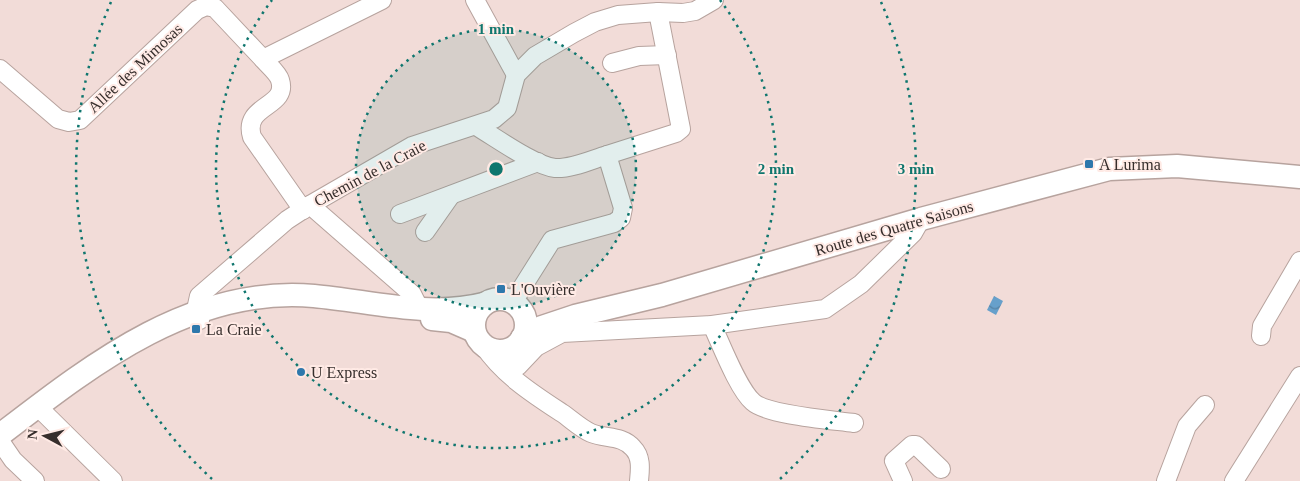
<svg xmlns="http://www.w3.org/2000/svg" width="1300" height="481" viewBox="0 0 1300 481" font-family="'Times New Roman',serif">
	<style>
		.water { fill: url(#water-waves) }
		.lines { fill: none; stroke-linecap: round; stroke-linejoin: round }
		.minor-casing { stroke: #b7a39e; stroke-width: 20 }
		.major-casing { stroke: #b7a39e; stroke-width: 25 }
		.minor { stroke: #fff; stroke-width: 18 }
		.major { stroke: #fff; stroke-width: 22 }
		.ring { fill: none; stroke: #0f766e; stroke-width: 2.5; stroke-dasharray: 2.5 5 }
		.poi-dot { fill: #2e78ac; stroke: #ffeae5; stroke-width: 2 }
		.labels { text-anchor: middle; dominant-baseline: central; stroke-width: 4; stroke-linejoin: round; paint-order: stroke }
		.street-label { font-size: 16px; fill: #362e2c; stroke: #ffeae5 }
		.poi-label { font-size: 16px; fill: #362e2c; stroke: #ffeae5; text-anchor: start }
		.centre { fill: #0f766e; stroke: #ffeae5; stroke-width: 2.5 }
		.ring-label { font-size: 15px; text-anchor: middle; font-weight: bold; fill: #0f766e; stroke: #ffeae5; stroke-width: 4; stroke-linejoin: round; paint-order: stroke }
	</style>
	<defs>
		<pattern id="water-waves" width="16" height="10" patternUnits="userSpaceOnUse" patternTransform="scale(1.25)"><rect width="16" height="10" fill="#67a0cb"/><path d="M0 5q4-4 8 0t8 0" fill="none" stroke="#5683a5"/></pattern>
	</defs>
	<rect width="100%" height="100%" fill="#f2dcd8"/>
	<polygon class="water" points="994,296 1003,301 996,315 987,310"/>
	<g class="lines">
		<g class="minor-casing">
			<g id="minor">
				<polyline points="475,0 516,75"/>
				<polyline points="612,63 639,56 667,55"/>
				<polyline points="0,69 58,119 69,122 80,120 197,10 206,6 215,8 263,59"/>
				<path d="M476,126c19,11 59,40 79,42 16,1 36,-8 52,-13l16,53 -2,10 -7,5 -62,17 -39,62"/>
				<polyline points="607,155 676,133 681,129 658,12"/>
				<polyline points="310,205 412,294 419,308"/>
				<path d="M303,210l-51,-73c-10,-33 37,-29 28,-57 -2,-7 -12,-15 -17,-21l119,-59"/>
				<polyline points="400,214 538,162"/>
				<polyline points="425,232 451,195"/>
				<polyline points="200,320 196,310 199,296 287,220 310,205 412,146 494,119 507,108 516,75 535,56 574,33 595,22 618,15 658,12 683,13 695,11 714,0"/>
				<path d="M712,325c9,19 26,64 41,77 14,13 80,18 101,21"/>
				<polyline points="1261,336 1262,326 1300,261"/>
				<path d="M483,345c20,30 50,49 79,68 9,6 18,15 29,20 14,6 31,2 42,15 9,9 7,22 6,33"/>
				<polyline points="505,370 518,366 536,347 562,333 712,325 825,309 861,284 913,233 921,219"/>
				<polyline points="505,370 509,349"/>
				<polyline points="37,406 113,481"/>
				<polyline points="0,441 13,460 35,481"/>
				<polyline points="903,481 894,461 912,445 916,445 941,469"/>
				<polyline points="1166,481 1187,426 1205,405"/>
				<polyline points="1234,481 1300,376"/>
			</g>
		</g>
		<g class="major-casing">
			<g id="major">
				<circle cx="500" cy="325" r="26"/>
				<polyline points="432,319 451,321 474,331"/>
				<polyline points="522,338 542,327 575,316 662,295 921,219 1109,169 1177,166 1300,177"/>
				<path d="M0,435c91,-70 192,-150 314,-139 56,5 114,22 170,8"/>
			</g>
		</g>
		<use href="#minor" class="minor"/>
		<use href="#major" class="major"/>
	</g>
	<circle cx="496" cy="169" r="140" fill="#0f766e" fill-opacity=".12"/>
	<g class="ring">
		<circle cx="496" cy="169" r="140"/>
		<path d="M720 0A280 280 0 1 1 272 0"/>
		<path d="M212 479A420 420 0 0 1 111 2M881 2A420 420 0 0 1 780 479"/>
	</g>
	<g class="poi-dot">
		<rect x="1084" y="159" width="10" height="10" rx="2.5"/>
		<rect x="496" y="284" width="10" height="10" rx="2.5"/>
		<rect x="191" y="324" width="10" height="10" rx="2.5"/>
		<circle cx="301" cy="372" r="5"/>
	</g>
	<g class="labels">
		<g class="street-label">
			<text transform="translate(135 68) rotate(-43)">Allée des Mimosas</text>
			<text transform="translate(370 173) rotate(-28)">Chemin de la Craie</text>
			<text transform="translate(894 228) rotate(-16)">Route des Quatre Saisons</text>
		</g>
		<g class="poi-label">
			<text x="1099" y="164">A Lurima</text>
			<text x="511" y="289">L'Ouvière</text>
			<text x="206" y="329">La Craie</text>
			<text x="311" y="372">U Express</text>
		</g>
	</g>
	<circle cx="496" cy="169" r="8" class="centre"/>
	<g class="ring-label">
		<text x="496" y="34">1 min</text>
		<text x="776" y="174">2 min</text>
		<text x="916" y="174">3 min</text>
	</g>
	<g transform="translate(45 436) rotate(277)" stroke="#ffeae5" stroke-width="4" paint-order="stroke">
	<path d="M0-4L9 19L0 12L-9 19Z" fill="#362e2c"/>
	<text y="-8" font-size="14" font-weight="bold" text-anchor="middle" fill="#362e2c">N</text>
	</g>
</svg>
